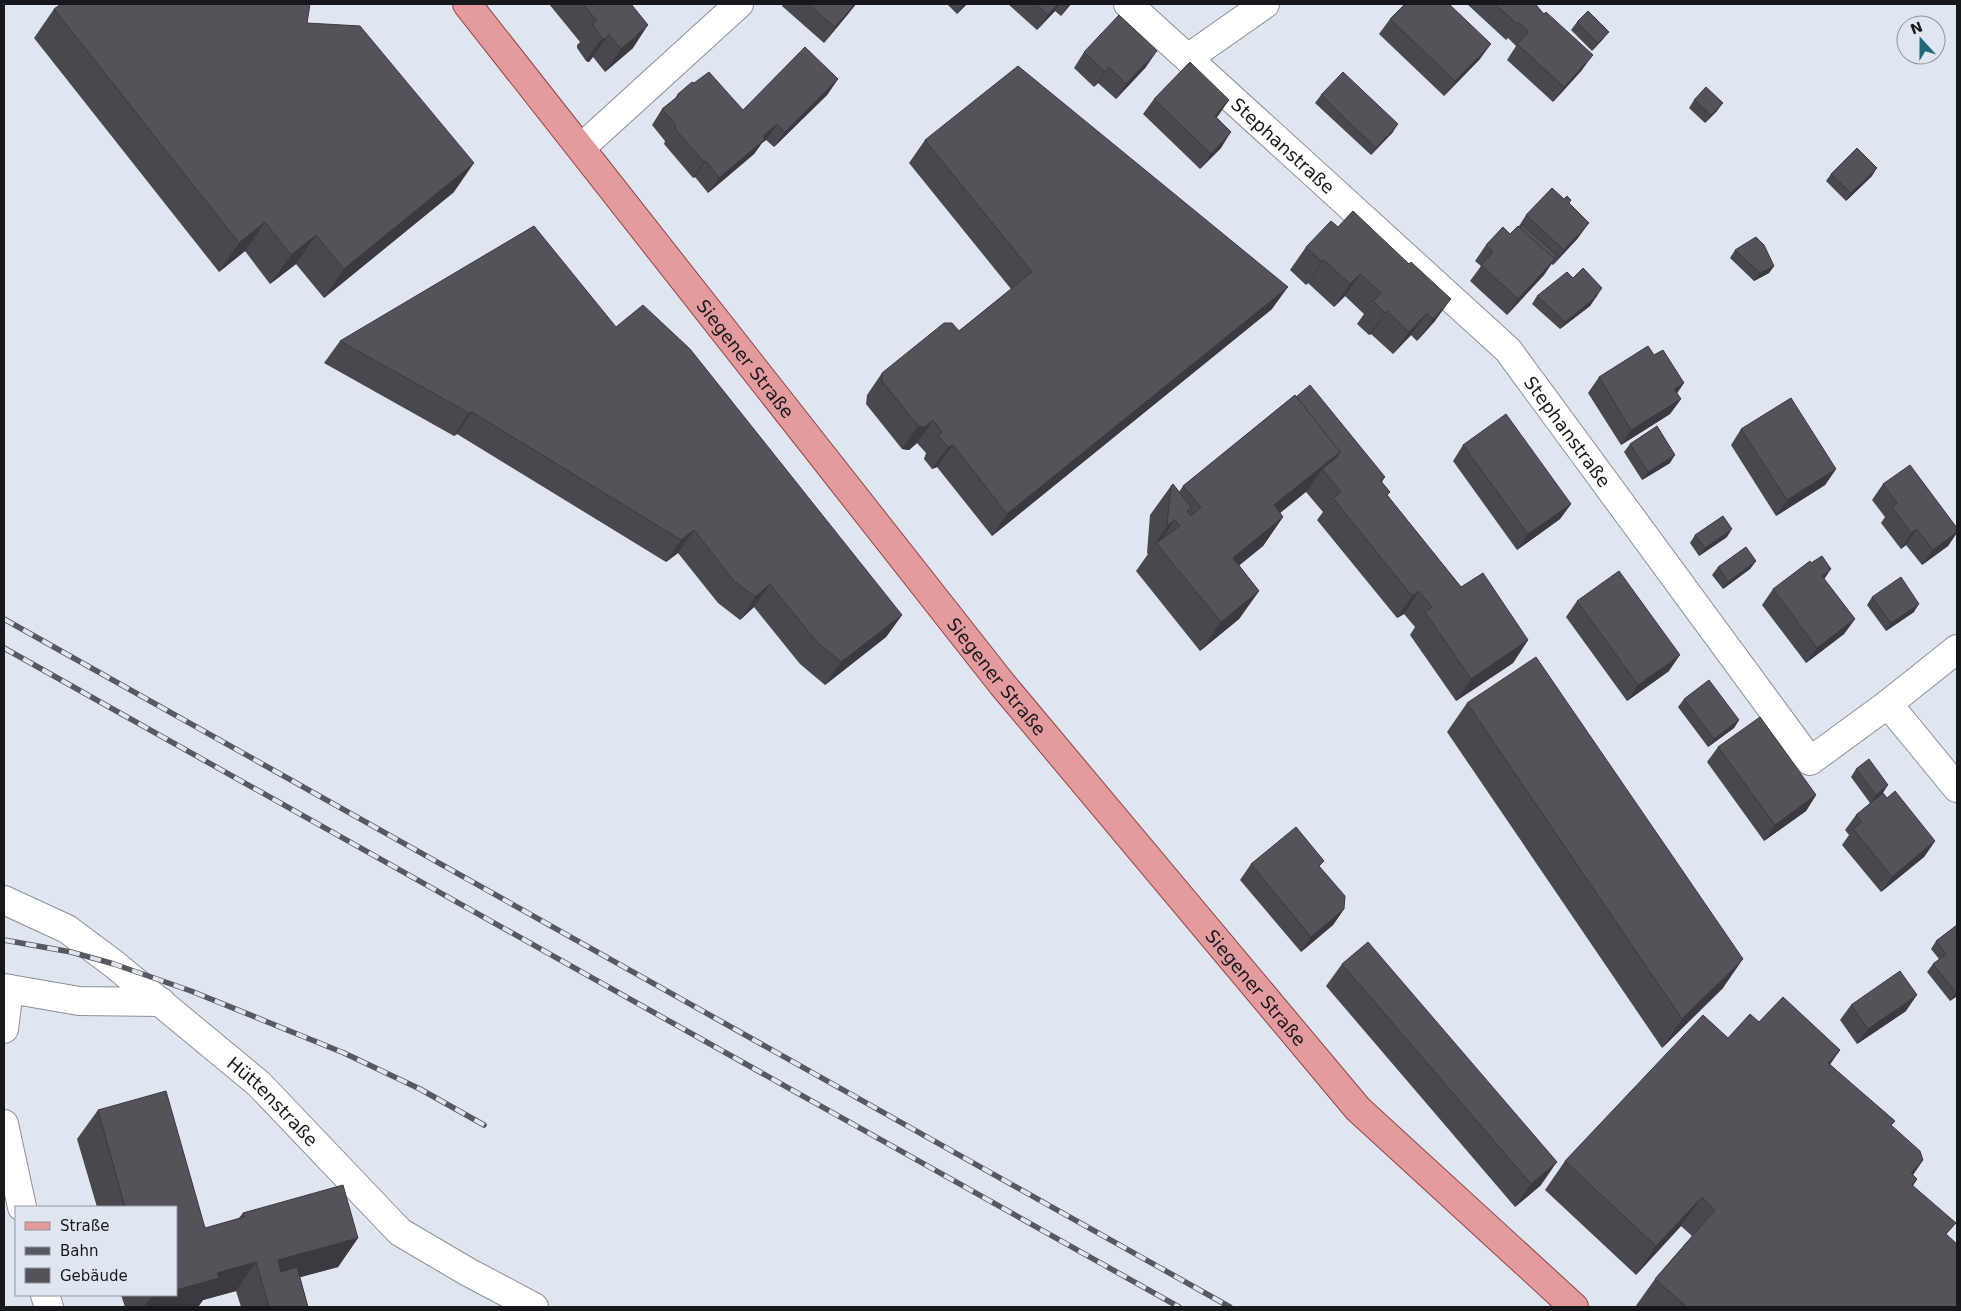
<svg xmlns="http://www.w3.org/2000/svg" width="1961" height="1311" viewBox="0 0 1961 1311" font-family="'DejaVu Sans',sans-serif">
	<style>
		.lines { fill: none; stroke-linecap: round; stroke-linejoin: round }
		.minor-casing { stroke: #8a9099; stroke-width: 30 }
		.major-casing { stroke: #904247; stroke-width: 30 }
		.minor { stroke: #fff; stroke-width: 28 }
		.major { stroke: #e49b9e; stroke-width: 28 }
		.rail-casing { stroke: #56595f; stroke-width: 5.5 }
		.rail { stroke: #e0e6f0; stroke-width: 4; stroke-dasharray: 11; stroke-linecap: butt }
		.wall { fill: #4a474d }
		.shaded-wall { fill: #3c393f }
		.building { fill: #56525a; stroke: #3c393f }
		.labels { text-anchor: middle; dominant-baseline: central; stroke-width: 5; stroke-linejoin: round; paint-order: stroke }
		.street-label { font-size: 18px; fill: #16181b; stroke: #e0e6f0 }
	</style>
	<rect width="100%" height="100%" fill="#e0e6f0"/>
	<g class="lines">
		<g class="minor-casing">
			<g id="minor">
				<path id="s1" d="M1128,4l380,346 302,411 78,-57 69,84"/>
				<polyline points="1188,58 1265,4"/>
				<polyline points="582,147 739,4"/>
				<polyline points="1888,704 1957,649"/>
				<path id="s2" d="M4,900l63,29 47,35 145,120 141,148 68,40 66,35"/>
				<polyline points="4,988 79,1001 161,1002"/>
				<polyline points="4,1029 9,989"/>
				<polyline points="4,1124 22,1207"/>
				<polyline points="45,1295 49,1307"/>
			</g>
		</g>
		<g class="major-casing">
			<g id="major">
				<path id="s3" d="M467,4l535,680 356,425 216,198"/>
			</g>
		</g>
		<use href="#minor" class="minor"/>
		<use href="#major" class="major"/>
		<g class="rail-casing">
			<g id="rail">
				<polyline points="4,619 1230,1307"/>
				<polyline points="4,648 1179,1307"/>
				<polyline points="4,940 71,952 114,964 191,991 344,1053 420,1089 484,1125"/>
			</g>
		</g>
		<use href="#rail" class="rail"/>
	</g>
	<g class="wall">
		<polygon points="549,4 631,4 633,48 605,72 593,57 589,62 586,61 577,48 577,45 580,42"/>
		<polygon points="783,4 856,4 848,14 824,43 782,6"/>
		<polygon points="947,4 967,4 957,14"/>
		<polygon points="1008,4 1071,4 1061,16 1055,11 1037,30"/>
		<polygon points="1467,4 1538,4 1537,6 1582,70 1553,102 1507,60 1516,46 1508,38 1506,40"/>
		<polygon points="54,9 307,23 454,192 324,298 296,264 270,284 245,251 219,272 34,38"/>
		<polygon points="1390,19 1480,59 1444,96 1379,34"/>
		<polygon points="1577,22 1609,32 1603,39 1592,51 1571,30"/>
		<polygon points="1084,52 1146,67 1116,99 1098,83 1094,87 1074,68"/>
		<polygon points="838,79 827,95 774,147 766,140 762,143 754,154 708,193 695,177 693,178 664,144 665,141 652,125 662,109 674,100 678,94 743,110"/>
		<polygon points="1321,95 1393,132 1371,155 1315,103"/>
		<polygon points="1154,99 1229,100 1216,118 1221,148 1200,169 1143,114"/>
		<polygon points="1694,100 1717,111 1705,123 1689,108"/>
		<polygon points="925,140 1272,309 992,536 937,467 932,469 924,459 926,453 917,443 909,450 902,449 866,404 867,395 882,373 959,331 1011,289 909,163"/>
		<polygon points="1831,174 1872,176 1846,201 1826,181"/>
		<polygon points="1564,199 1569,204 1578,238 1553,265 1551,264 1544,275 1507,315 1470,281 1481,266 1475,261 1486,245 1510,234 1519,226 1526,215"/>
		<polygon points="1338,227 1409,264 1435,321 1417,341 1411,335 1393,354 1371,334 1369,335 1357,324 1364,314 1345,296 1334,307 1308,283 1306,285 1290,270 1306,247"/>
		<polygon points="1735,250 1774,266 1769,273 1754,281 1730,258"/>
		<polygon points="1573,278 1597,296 1590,306 1560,329 1532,304 1537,296"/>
		<polygon points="616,327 902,615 886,637 825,685 800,664 754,607 740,620 718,603 678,553 666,562 457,434 454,436 324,363 340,341"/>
		<polygon points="1599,377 1677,393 1681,399 1670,414 1621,445 1588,393"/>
		<polygon points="1295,395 1385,477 1382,482 1387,495 1461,587 1528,640 1513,663 1456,701 1410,635 1415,627 1404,614 1397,618 1317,520 1323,512 1306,492 1307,491 1280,513 1283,517 1263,546 1239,565 1259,591 1239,619 1200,651 1136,571 1148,554 1147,553 1150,515 1171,486 1179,492 1183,486"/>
		<polygon points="1741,429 1836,469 1825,485 1776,516 1731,445"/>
		<polygon points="1630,444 1670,463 1642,480 1624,452"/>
		<polygon points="1463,445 1571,504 1560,519 1517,550 1453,461"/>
		<polygon points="1883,484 1957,528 1957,533 1948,546 1922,565 1906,545 1901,549 1881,523 1885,517 1872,500"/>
		<polygon points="1695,535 1727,537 1699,556 1690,543"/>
		<polygon points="1756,561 1750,569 1723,589 1712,575 1718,567"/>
		<polygon points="1824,579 1855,619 1844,634 1806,663 1762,605 1773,589"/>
		<polygon points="1872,597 1914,612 1886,631 1867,605"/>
		<polygon points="1577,601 1669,671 1627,701 1566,617"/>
		<polygon points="1684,699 1739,720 1734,728 1708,747 1678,707"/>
		<polygon points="1467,703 1723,988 1662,1048 1447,732"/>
		<polygon points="1718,747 1816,795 1806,811 1764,841 1707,762"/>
		<polygon points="1856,769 1883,793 1887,798 1935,841 1924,857 1881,892 1842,845 1849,835 1845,830 1856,815 1870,803 1851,777"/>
		<polygon points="1251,864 1344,909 1333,925 1301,952 1240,880"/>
		<polygon points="1957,925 1957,996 1950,1001 1927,972 1933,964 1939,959 1931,949 1936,941"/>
		<polygon points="1342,964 1541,1185 1515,1207 1326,986"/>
		<polygon points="1851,1005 1906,1011 1857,1044 1840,1020"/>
		<polygon points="1759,1022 1840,1050 1830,1064 1891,1126 1923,1160 1913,1175 1917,1179 1913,1186 1947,1235 1957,1307 1635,1307 1655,1279 1692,1236 1681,1226 1636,1275 1545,1190 1565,1161 1728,1038"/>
		<polygon points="98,1110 205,1228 238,1219 243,1213 358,1238 338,1267 300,1277 308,1307 241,1307 236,1291 203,1300 198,1307 125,1307 121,1295 176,1295 176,1207 97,1207 77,1139"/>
	</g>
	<g class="shaded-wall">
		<polygon points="855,4 856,4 848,14 824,43 835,27"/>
		<polygon points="965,4 967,4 957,14 963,6"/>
		<polygon points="1058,4 1060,4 1055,11 1037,30 1048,15"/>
		<polygon points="1069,4 1071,4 1061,16"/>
		<polygon points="648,25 633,48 605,72 621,49"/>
		<polygon points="1609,32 1603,39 1592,51 1598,43"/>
		<polygon points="609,34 589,62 586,61 602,38"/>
		<polygon points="1491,44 1480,59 1444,96 1455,81"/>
		<polygon points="1157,51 1146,67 1116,99 1126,84"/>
		<polygon points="1593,55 1582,70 1553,102 1564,87"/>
		<polygon points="1109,67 1098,83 1094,87 1105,72"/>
		<polygon points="838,79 827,95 774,147 785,132"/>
		<polygon points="1229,100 1218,116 1204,131 1215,116"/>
		<polygon points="1723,103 1717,111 1705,123 1711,115"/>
		<polygon points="777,124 766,140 762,143 754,154 708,193 719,178"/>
		<polygon points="1398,124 1393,132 1371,155 1376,148"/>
		<polygon points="1231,132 1221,148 1200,169 1211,154"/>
		<polygon points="706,161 695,177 693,178 704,162"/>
		<polygon points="474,163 454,192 324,298 344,269"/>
		<polygon points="1877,168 1872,176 1846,201 1851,193"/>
		<polygon points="265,222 245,251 219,272 239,243"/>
		<polygon points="1589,223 1578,238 1553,265 1564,250"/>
		<polygon points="316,235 296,264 270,284 291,255"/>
		<polygon points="1557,256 1544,275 1507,315 1518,299"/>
		<polygon points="1324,260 1308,283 1306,285 1322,262"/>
		<polygon points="1774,266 1769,273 1754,281 1760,273"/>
		<polygon points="1360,274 1345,296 1334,307 1350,284"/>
		<polygon points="1288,287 1272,309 992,536 1007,514"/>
		<polygon points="1602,288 1597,296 1592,301 1595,298 1590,306 1560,329 1565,322 1594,297"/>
		<polygon points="1451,299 1435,321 1417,341 1433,319"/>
		<polygon points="1387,311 1371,334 1369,335 1385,313"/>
		<polygon points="1427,313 1411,335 1393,354 1409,332"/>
		<polygon points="1684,383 1674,398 1674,389"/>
		<polygon points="1681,399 1670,414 1621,445 1631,430"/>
		<polygon points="472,412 457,434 454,436 469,413"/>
		<polygon points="933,420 917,443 909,450 902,449 918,426"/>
		<polygon points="953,445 937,467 932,469 948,447"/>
		<polygon points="1340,452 1325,473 1322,469 1307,491 1254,534 1274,505"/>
		<polygon points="1675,455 1670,463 1642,480 1648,472"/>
		<polygon points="1836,469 1825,485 1776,516 1787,500"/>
		<polygon points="1571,504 1560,519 1517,550 1528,534"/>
		<polygon points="1283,517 1263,546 1213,587 1233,558"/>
		<polygon points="1175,520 1158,545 1156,543 1148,554 1168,525"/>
		<polygon points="1732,529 1727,537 1699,556 1705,548"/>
		<polygon points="1917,529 1906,545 1901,549 1911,533"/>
		<polygon points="694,530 678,553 666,562 681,540"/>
		<polygon points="1957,532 1948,546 1922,565 1933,550"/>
		<polygon points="1756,561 1750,569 1723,589 1728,582"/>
		<polygon points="1831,569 1821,584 1822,576"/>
		<polygon points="770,584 754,607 740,620 755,597"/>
		<polygon points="1259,591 1239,619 1200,651 1221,622"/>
		<polygon points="1419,591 1404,614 1397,618 1412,596"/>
		<polygon points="1919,604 1914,612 1886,631 1891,623"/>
		<polygon points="902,615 886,637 825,685 841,662"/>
		<polygon points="1855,619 1844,634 1806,663 1817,648"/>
		<polygon points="1528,640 1513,663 1456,701 1471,679"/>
		<polygon points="1680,655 1669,671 1627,701 1638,685"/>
		<polygon points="1739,720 1734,728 1708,747 1714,739"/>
		<polygon points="1888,785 1883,793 1870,803 1876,795"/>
		<polygon points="1816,795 1806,811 1764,841 1775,825"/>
		<polygon points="1935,841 1924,857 1881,892 1892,877"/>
		<polygon points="1344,909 1333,925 1301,952 1311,937"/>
		<polygon points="1743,959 1723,988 1662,1048 1682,1019"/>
		<polygon points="1957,992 1957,996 1950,1001 1956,993"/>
		<polygon points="1917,995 1906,1011 1857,1044 1868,1029"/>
		<polygon points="1840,1050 1820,1079 1828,1063"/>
		<polygon points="1923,1160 1903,1189 1911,1173"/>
		<polygon points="1557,1162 1541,1185 1515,1207 1531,1184"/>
		<polygon points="1702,1197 1681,1226 1636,1275 1656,1246"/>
		<polygon points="358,1238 338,1267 264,1287 278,1260"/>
		<polygon points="256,1262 236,1291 203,1300 198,1307 144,1307 150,1298 161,1295 176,1295 176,1290 217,1273"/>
	</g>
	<g class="building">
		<polygon points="61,4 310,4 307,23 360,26 474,163 344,269 316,235 291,255 265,222 239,243 54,9"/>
		<polygon points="583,4 631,4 648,25 621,49 609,34 605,39 602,38 593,25 593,23 597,21"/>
		<polygon points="808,4 855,4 835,27"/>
		<polygon points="1036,4 1058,4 1048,15"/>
		<polygon points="1405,4 1449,4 1491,44 1455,81 1390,19"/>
		<polygon points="1495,4 1535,4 1544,14 1546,12 1593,55 1564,87 1517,44 1529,32 1519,22 1517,24"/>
		<polygon points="1588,11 1609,32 1598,43 1577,22"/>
		<polygon points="1119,15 1157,51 1126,84 1109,67 1105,72 1084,52"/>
		<polygon points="805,47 838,79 785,132 777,124 763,136 765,139 719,178 706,161 704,162 675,129 676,125 662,109 677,97 678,94 692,82 694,83 709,72 743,110"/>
		<polygon points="1190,62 1229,100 1215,116 1231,132 1211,154 1154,99"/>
		<polygon points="1018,66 1288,287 1007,514 953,445 948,447 939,437 940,433 942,432 933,420 925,427 918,426 882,381 882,373 944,323 952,323 959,331 1032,272 925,140"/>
		<polygon points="1343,72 1398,124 1376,148 1321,95"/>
		<polygon points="1706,87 1723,103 1711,115 1694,100"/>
		<polygon points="1857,148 1877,168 1851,193 1831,174"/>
		<polygon points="1552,188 1564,199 1567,196 1571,200 1569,203 1589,223 1564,250 1526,215"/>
		<polygon points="1353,211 1409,264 1411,262 1451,299 1433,319 1427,313 1409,332 1387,311 1385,313 1373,301 1381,293 1360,274 1350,284 1324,260 1322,262 1306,247 1331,221 1338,227"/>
		<polygon points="1523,225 1557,256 1554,259 1520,228"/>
		<polygon points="534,226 616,327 643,305 690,349 902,615 841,662 816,641 770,584 755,597 734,581 694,530 681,540 472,412 469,413 340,341"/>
		<polygon points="1518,226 1555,259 1518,299 1481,265 1493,252 1486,245 1503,227 1510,234"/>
		<polygon points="1756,237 1764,245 1774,266 1760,273 1735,250"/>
		<polygon points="1583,268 1602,288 1594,297 1595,298 1565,322 1537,296 1567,272 1573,278"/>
		<polygon points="1648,346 1654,355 1663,350 1684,383 1674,389 1681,399 1631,430 1599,377"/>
		<polygon points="1310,385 1385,477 1380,480 1390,492 1387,495 1461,587 1483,573 1528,640 1471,679 1425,612 1432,607 1419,591 1412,596 1333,498 1341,492 1322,469 1336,458 1340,452 1296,397"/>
		<polygon points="1295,395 1340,452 1274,505 1283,517 1233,558 1259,591 1221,622 1156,543 1180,526 1175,520 1168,525 1167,524 1171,486 1173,484 1191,507 1187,511 1191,516 1201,507 1183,486"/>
		<polygon points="1791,398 1836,469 1787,500 1741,429"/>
		<polygon points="1506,414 1571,504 1528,534 1463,445"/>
		<polygon points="1657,426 1675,455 1648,472 1630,444"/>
		<polygon points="1910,465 1957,528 1957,532 1933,550 1917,529 1911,533 1892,507 1897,503 1883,484"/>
		<polygon points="1723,516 1732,529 1705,548 1695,535"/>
		<polygon points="1746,547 1756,561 1728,582 1718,567"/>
		<polygon points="1822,556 1831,569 1822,576 1855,619 1817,648 1773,589 1810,561 1811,563"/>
		<polygon points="1619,571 1680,655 1638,685 1577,601"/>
		<polygon points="1901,577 1919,604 1891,623 1872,597"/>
		<polygon points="1536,657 1743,959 1682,1019 1467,703"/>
		<polygon points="1709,680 1739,720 1714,739 1684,699"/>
		<polygon points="1760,717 1816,795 1775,825 1718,747"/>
		<polygon points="1869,759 1888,785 1876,795 1856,769"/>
		<polygon points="1895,791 1935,841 1892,877 1853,829 1862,822 1856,815 1883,793 1887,798"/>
		<polygon points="1296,827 1324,861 1319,866 1345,896 1344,909 1311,937 1251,864"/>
		<polygon points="1957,925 1957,992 1956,993 1933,964 1946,954 1936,941"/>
		<polygon points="1368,942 1557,1162 1531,1184 1342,964"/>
		<polygon points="1900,971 1917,995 1868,1029 1851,1005"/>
		<polygon points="1783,997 1840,1050 1828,1063 1895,1121 1891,1125 1920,1151 1923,1160 1911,1173 1917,1179 1912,1185 1956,1223 1946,1234 1957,1244 1957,1307 1687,1307 1655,1279 1715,1210 1702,1197 1656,1246 1565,1161 1703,1015 1728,1038 1750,1014 1759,1022"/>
		<polygon points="166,1091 205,1228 244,1217 243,1213 343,1185 358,1238 278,1260 281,1272 297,1267 308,1307 269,1307 256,1262 217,1273 219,1278 176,1290 176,1207 125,1207 98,1110"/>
		<polygon points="149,1295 161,1295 150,1298"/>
	</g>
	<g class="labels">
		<g class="street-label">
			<text stroke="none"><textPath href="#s1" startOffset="210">Stephanstraße</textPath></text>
			<text stroke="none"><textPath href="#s3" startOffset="451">Siegener Straße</textPath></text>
			<text stroke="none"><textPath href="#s1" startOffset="615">Stephanstraße</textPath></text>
			<text stroke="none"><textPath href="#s3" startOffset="856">Siegener Straße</textPath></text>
			<text stroke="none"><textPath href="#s3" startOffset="1261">Siegener Straße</textPath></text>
			<text stroke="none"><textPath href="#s2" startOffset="338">Hüttenstraße</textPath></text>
		</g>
	</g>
	<rect width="1961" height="1311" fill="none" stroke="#16181b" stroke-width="10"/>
	<rect x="15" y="1206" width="162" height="90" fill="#e0e6f0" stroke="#8f949b"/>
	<rect x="25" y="1222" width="25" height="8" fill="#e49b9e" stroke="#8f949b"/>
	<text x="60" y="1231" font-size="15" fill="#16181b">Straße</text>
	<rect x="25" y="1247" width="25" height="8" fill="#56595f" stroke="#8f949b"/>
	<text x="60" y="1256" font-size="15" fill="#16181b">Bahn</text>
	<rect x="25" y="1268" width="25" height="15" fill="#56525a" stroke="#8f949b"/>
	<text x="60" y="1281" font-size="15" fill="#16181b">Gebäude</text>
	<g transform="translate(1921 40) rotate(339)"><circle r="24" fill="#e0e6f0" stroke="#8f949b"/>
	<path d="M0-4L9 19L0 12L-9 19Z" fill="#236678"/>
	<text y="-8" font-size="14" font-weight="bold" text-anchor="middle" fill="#16181b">N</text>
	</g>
</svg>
